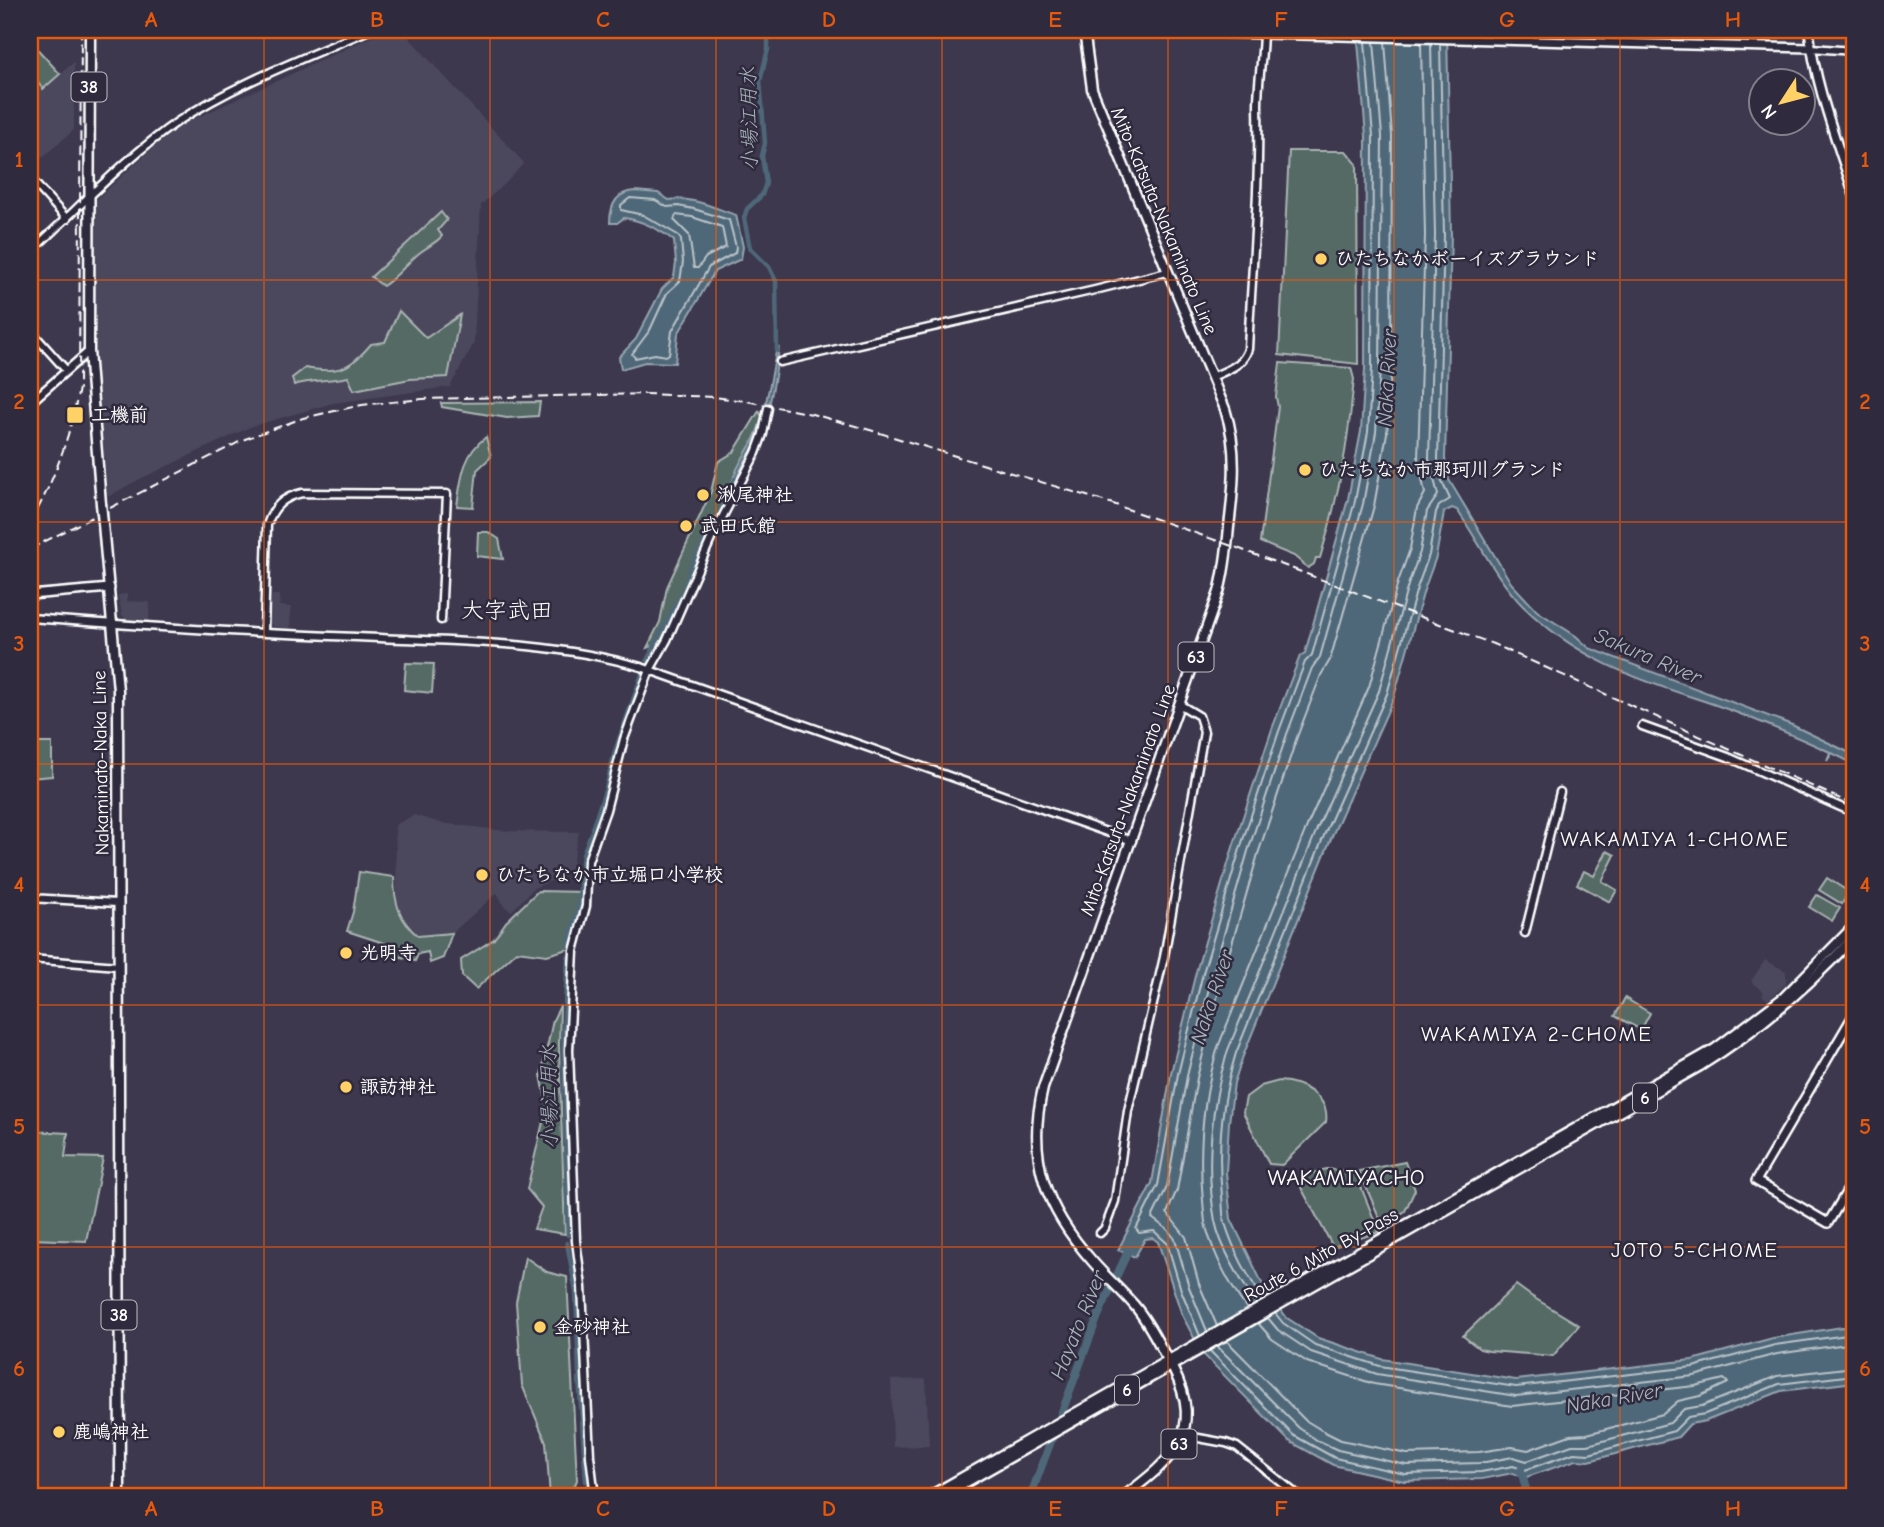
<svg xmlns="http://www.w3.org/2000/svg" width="1884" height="1527" viewBox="0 0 1884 1527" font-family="'Comic Neue','Klee One',sans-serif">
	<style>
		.built { fill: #4b465d }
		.green { fill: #546a65; stroke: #aab4b2; stroke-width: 2 }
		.water { fill: #506879; stroke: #96a4af; stroke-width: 2 }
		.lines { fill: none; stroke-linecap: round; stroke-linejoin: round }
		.shore { stroke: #b9c3c9; stroke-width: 2 }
		.canal { stroke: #506879; stroke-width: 4.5 }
		.river { stroke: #506879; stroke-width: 8 }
		.tertiary-casing { stroke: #fff; stroke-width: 11 }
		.secondary-casing { stroke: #fff; stroke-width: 12 }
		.primary-casing { stroke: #fff; stroke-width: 13 }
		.trunk-casing { stroke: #fff; stroke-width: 13 }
		.tertiary { stroke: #2f2a3d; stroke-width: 6 }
		.secondary { stroke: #2f2a3d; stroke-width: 7 }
		.primary { stroke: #2f2a3d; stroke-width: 8 }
		.trunk { stroke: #2f2a3d; stroke-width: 8 }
		.rail { stroke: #fff; stroke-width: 2; stroke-dasharray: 10 5; stroke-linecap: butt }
		.primary-bridge-casing { stroke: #fff; stroke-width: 13; stroke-linecap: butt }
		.primary-bridge { stroke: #2f2a3d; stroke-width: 8 }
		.grid { fill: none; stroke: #e8590c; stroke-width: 2; stroke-opacity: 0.55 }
		.poi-dot { fill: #ffd166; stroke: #2f2a3d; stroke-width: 2.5 }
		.labels { text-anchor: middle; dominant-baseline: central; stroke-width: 5; stroke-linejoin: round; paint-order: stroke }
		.shield { fill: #2f2a3d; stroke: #c1bfc5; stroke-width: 2 }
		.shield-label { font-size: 18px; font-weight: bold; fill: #fff }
		.street-label { font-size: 19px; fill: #fff; stroke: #2f2a3d }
		.poi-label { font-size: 19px; font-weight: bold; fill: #fff; stroke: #2f2a3d; text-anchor: start }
		.water-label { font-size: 21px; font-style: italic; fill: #a8b4bc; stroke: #2f2a3d }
		.neighbourhood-label { font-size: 21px; letter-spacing: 2px; fill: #fff; stroke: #2f2a3d }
		.quarter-label { font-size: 23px; fill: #fff; stroke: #2f2a3d }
		.neatline { fill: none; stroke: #e8590c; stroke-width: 2.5 }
		.grid-label { font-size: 23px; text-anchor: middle; font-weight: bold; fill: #e8590c }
	</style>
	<rect width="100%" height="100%" fill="#3d384e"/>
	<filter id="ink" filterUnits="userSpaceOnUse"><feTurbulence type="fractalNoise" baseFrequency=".0143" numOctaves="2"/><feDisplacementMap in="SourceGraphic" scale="14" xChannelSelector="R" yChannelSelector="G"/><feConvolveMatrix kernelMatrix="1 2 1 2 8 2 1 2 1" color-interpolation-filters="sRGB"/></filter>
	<g filter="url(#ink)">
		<g class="built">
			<polygon points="386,30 402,30 524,163 506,183 481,205 474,343 450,387 333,403 250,427 134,482 108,497 92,323 96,200 158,143 181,125"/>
			<polygon points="74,62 74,130 30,168 30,77 42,90"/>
			<polygon points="127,594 127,601 150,602 149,621 133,621 125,619 122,615 118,595"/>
			<polygon points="272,595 280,595 279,606 291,607 290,628 274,627 269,623"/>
			<polygon points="414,815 441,823 507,831 579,832 570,873 534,888 512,911 505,907 497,893 452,933 418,936 410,929 397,906 395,825"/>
			<polygon points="1765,960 1786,971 1786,984 1768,1000 1762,995 1764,992 1751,981"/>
			<polygon points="926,1379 929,1446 893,1447 891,1380"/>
		</g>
		<g class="green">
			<polygon points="32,43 60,74 43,89 30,74 30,46"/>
			<polygon points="1289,151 1346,151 1357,164 1358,364 1279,355"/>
			<path d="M441,212l6,8 -9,10 4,6c-7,8 -16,11 -24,18 -12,10 -21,23 -35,32l-12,-9z"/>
			<path d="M399,311l27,27 34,-23 -12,62 -38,2 -56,11 -6,-13c-19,4 -36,3 -54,8l-2,-7 13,-10c34,6 45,1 66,-24l14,-2z"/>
			<path d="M1280,363l71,5 3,11c-5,60 -16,122 -34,179h-4l-2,6 -6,4 -14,-12 -34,-14 18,-135 -2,-10z"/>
			<polygon points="540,402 538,416 507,418 442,407 441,403"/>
			<polygon points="759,411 764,421 759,441 698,559 680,604 660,643 647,648 660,622 667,587 711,492 718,462 734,452"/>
			<path d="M486,437l5,20 -14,13 -4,37 -16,-1c4,-28 6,-52 29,-69z"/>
			<polygon points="478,532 488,532 499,539 503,559 477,556"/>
			<polygon points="406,663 434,664 432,693 404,690"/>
			<polygon points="30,743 52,743 52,776 30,778"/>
			<polygon points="1607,851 1615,855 1602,881 1617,890 1610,902 1577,884 1584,871 1594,876"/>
			<path d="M359,872l35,5c0,25 5,43 24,59l34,-3 -9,25 -13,5 -2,-11 -10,2 -3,7 -24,-7 2,-8 -46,-15 6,-19z"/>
			<polygon points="1827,878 1849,892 1842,904 1819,890"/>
			<polygon points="538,891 584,892 572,948 547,955 517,951 476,989 462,976 461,960 494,939 506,922"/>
			<polygon points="1817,895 1840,908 1832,921 1809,907"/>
			<polygon points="1625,998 1650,1013 1641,1030 1615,1016"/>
			<polygon points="560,1006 559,1045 565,1234 534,1229 542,1207 527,1189 547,1105 541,1075 553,1020"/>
			<path d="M1279,1081c22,1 51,15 47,41l-44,43 -13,-1 -26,-52 3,-15 15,-11z"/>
			<polygon points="30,1131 68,1133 65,1157 103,1158 86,1241 30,1239"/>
			<polygon points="1405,1162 1415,1190 1405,1211 1383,1226 1359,1171"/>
			<polygon points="1326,1169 1355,1172 1379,1232 1333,1247 1296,1178"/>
			<polygon points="525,1257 547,1272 567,1277 577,1480 570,1497 550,1497 546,1442 522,1385 516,1302"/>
			<polygon points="1516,1285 1531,1296 1579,1325 1553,1356 1489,1351 1480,1349 1463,1336"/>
		</g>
		<g class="water">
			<path d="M1357,30h90l4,205 -6,224 4,21 62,103 26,28 39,25 13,12 203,77 62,30v9l-22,-11 -5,8 3,-9c-42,-19 -86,-38 -129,-52 -69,-22 -126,-43 -178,-94 -27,-27 -45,-66 -66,-96l-5,-2 -8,4 -8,45 -12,33 -30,107 -62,139 -89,220 -9,27 -5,40 -3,49 5,47 33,68 23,31 31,20 64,21 134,21 176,-20 81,-22 69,-11 12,1v54l-73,9 -75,30 -16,3 -12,13 -89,24 -13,-1 -52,18 -11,-5 -31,6 -78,2 -71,-16 -44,-24 -87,-88 -20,-38 -24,-73 -5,-4 -8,1 -10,18 -17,-7 34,-67 19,-110 25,-101 37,-125 39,-118 28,-73 5,-3 43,-154 13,-68 4,-62 1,-233z"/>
			<path d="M635,191l23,2 11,7c22,-4 45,8 67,15l7,32 -2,12 -26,12 -37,63 -3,29 -30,-1 -24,7 -2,-12 17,-18 26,-50 12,-12 2,-14 -2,-22c-13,-11 -33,-21 -50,-23l-7,5h-7c0,-18 6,-31 25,-32z"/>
			<path d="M777,346l2,1c-3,26 -10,70 -22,93 -8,16 -18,27 -22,45l-3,-2c4,-17 14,-29 22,-44 11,-22 19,-69 23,-93z"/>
		</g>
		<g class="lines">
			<g class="shore">
				<polygon points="630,198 655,200 667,207 678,206 694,209 729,220 736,247 735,253 709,267 672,331 669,354 666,356 655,354 635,358 632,354 650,330 667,293 680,281 683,262 681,240 678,235 643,215 621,210 621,205"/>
				<polygon points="676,215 692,217 722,227 726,247 706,257 698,268 694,268 689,235 674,220"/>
				<path d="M1264,1299c-16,-21 -31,-50 -39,-76 -3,-8 -2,-18 -3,-27 -5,-48 0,-97 14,-143l89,-220 62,-139 30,-106 12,-33 7,-43 3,-6 11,-7 -8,-17 -4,-23 6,-224 -4,-191"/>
				<path d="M1257,1303c-15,-19 -37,-57 -42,-82 -10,-55 -4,-118 13,-171l89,-221 62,-138 29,-106 12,-33 7,-41 11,-16 -9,-36 6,-224 -4,-191"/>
				<path d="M1247,1309c-17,-23 -33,-54 -41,-82 -2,-8 -2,-17 -3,-26 -5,-52 0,-104 15,-154l89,-221 62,-139 29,-105 12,-33 7,-41 8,-15 -7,-33 7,-225 -4,-192"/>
				<polyline points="1275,1313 1283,1323 1315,1345 1380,1366 1516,1387 1693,1367 1775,1345 1854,1334"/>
				<polyline points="1268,1318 1278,1330 1311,1352 1377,1374 1516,1396 1694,1376 1777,1354 1854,1343"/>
				<polyline points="1217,1326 1199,1284 1186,1237 1167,1213 1177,1190 1197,1078 1222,978 1258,854 1297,737 1321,675 1330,660 1374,506 1387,433 1391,369 1392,136 1385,42"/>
				<polyline points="1207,1331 1189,1287 1175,1239 1168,1230 1152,1218 1167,1187 1187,1076 1212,976 1248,851 1287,734 1312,668 1320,657 1363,504 1376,432 1380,369 1382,136 1374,42"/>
				<polyline points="1200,1336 1181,1290 1167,1243 1154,1231 1139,1233 1136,1229 1158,1185 1178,1074 1203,973 1240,849 1279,731 1305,662 1312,655 1355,501 1368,432 1372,369 1373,136 1365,42"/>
				<polyline points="1227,1341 1305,1420 1323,1431 1341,1440 1407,1454 1479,1452 1512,1447 1528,1450 1570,1435 1587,1434 1663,1414 1678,1401 1700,1396 1728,1383 1724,1379 1695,1386 1512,1406 1374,1384 1307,1362 1272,1339 1258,1323"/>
				<polyline points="1217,1346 1299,1428 1318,1441 1338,1450 1406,1465 1480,1463 1513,1457 1527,1461 1572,1445 1588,1445 1670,1423 1684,1409 1702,1406 1777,1376 1854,1367"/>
				<polyline points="1210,1351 1293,1435 1335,1458 1405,1474 1481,1472 1513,1466 1525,1470 1574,1453 1589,1454 1674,1431 1688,1417 1705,1414 1779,1384 1854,1375"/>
			</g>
			<g class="canal">
				<polyline points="768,30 768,49 760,81 765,143 762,156 766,183 762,195 747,209 744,218 750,248 769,267 776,281 777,351"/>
				<polyline points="647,660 685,587 690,568 732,490 735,479"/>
				<polyline points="592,829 606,788 615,751 642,674"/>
				<polyline points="580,879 583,854 591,833"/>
				<path d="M568,947c4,-24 14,-40 12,-65"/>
				<polyline points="568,957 563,1035 568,1235"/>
				<polyline points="567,1243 576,1292 579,1373"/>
				<polyline points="579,1377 586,1481"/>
				<polyline points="587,1486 589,1497"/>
			</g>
			<g class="river">
				<polyline points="1521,1470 1528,1497"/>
				<polyline points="1030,1497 1098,1316 1131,1245"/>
			</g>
			<g class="tertiary-casing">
				<g id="tertiary">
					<polyline points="1811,48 1854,51"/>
					<polyline points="30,178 67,219"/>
					<path d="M30,252c46,-41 96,-95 147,-130 59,-39 128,-64 192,-92"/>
					<polyline points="30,330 66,370"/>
					<polyline points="780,362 1095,290 1167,272"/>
					<path d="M1212,377c15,-7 31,-11 36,-28 4,-81 12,-162 10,-244 0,-25 5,-50 5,-75"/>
					<polyline points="30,403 89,351"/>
					<path d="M30,618c109,8 218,15 327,19 96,5 191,3 284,30l491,174"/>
					<path d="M264,632l3,-107c6,-18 16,-28 35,-32l145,1 -6,126"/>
					<polyline points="1642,726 1728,757 1854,813"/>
					<polyline points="30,898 117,903"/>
					<polyline points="1525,933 1560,792"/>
					<polyline points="30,959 118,966"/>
					<polyline points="1100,1233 1105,1228 1115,1201 1128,1111 1164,957 1204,732 1199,716 1179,704"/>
					<polyline points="1182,1435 1226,1443 1237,1447 1300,1497"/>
					<polyline points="595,1497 590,1456 582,1287 576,1241 569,1050 574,951 586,906 588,861 606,810 624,739 650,670 667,640 712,537 756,453 763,434 768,408"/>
				</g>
			</g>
			<g class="secondary-casing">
				<g id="secondary">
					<polyline points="1102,30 1811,48"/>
					<path d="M1809,30c6,56 28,111 45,165"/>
					<polyline points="30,595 110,588"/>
					<polyline points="1854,1014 1756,1181 1828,1223 1850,1186 1854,1188"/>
				</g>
			</g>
			<g class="primary-casing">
				<g id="primary">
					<polyline points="90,30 89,351 101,504"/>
					<path d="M1084,30l8,59 133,320c13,40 9,77 4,118 -2,22 -4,43 -10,65l-176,496c-17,71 3,121 50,174 13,15 28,28 41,43 13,15 22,33 31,50"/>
					<polyline points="102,513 118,690 120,1497"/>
					<path d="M1123,1497c48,-37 83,-63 50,-128"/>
				</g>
			</g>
			<g class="trunk-casing">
				<g id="trunk">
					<polyline points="928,1497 1715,1049 1783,998 1854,926"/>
					<path d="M940,1497l760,-431c58,-36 108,-79 154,-129"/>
				</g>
			</g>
			<use href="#tertiary" class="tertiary"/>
			<use href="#secondary" class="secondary"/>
			<use href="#primary" class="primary"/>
			<use href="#trunk" class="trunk"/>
			<g class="rail">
				<path d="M30,523c24,-41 41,-89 49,-135l2,-358"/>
				<polyline points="30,549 245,439 303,418 362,405 422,399 646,394 713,397 746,401 812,414 870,430 1110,503 1232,546 1493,644 1854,805"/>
			</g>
			<g class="primary-bridge-casing">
				<polyline id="primary-bridge" points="101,504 102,513"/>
			</g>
			<use href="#primary-bridge" class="primary-bridge"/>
		</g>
	</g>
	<path class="grid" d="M264,30v1467M490,30v1467M716,30v1467M942,30v1467M1168,30v1467M1394,30v1467M1620,30v1467M30,280h1824M30,522h1824M30,764h1824M30,1005h1824M30,1247h1824"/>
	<g class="poi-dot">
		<circle cx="1321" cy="259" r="7"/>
		<rect x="66" y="406" width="18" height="18" rx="3.5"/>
		<circle cx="1305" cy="470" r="7"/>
		<circle cx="703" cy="495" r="7"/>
		<circle cx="686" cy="526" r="7"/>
		<circle cx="482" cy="875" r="7"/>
		<circle cx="346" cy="953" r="7"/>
		<circle cx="346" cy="1087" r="7"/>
		<circle cx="540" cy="1327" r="7"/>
		<circle cx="59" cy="1432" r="7"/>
	</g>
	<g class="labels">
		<g class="shield">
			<rect x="71.5" y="72.5" width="35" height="29" rx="5"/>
			<rect x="1178.5" y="642.5" width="35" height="29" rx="5"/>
			<rect x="1633" y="1083.5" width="24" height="29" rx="5"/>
			<rect x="101.5" y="1300.5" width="35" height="29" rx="5"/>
			<rect x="1115" y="1375.5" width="24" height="29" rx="5"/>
			<rect x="1161.5" y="1429.5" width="35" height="29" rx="5"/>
		</g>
		<g class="shield-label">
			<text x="89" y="87">38</text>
			<text x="1196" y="657">63</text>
			<text x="1645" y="1098">6</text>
			<text x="119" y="1315">38</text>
			<text x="1127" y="1390">6</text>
			<text x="1179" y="1444">63</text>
		</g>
		<g class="street-label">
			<text transform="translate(1164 221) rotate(67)">Mito-Katsuta-Nakaminato Line</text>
			<text transform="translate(101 763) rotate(-91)">Nakaminato-Naka Line</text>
			<text transform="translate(1128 800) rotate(-70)">Mito-Katsuta-Nakaminato Line</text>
			<text transform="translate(1321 1255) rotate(-29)">Route 6 Mito By-Pass</text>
		</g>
		<g class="poi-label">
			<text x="1335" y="259">ひたちなかボーイズグラウンド</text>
			<text x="91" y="415">工機前</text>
			<text x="1319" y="470">ひたちなか市那珂川グランド</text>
			<text x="717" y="495">湫尾神社</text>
			<text x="700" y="526">武田氏館</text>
			<text x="496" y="875">ひたちなか市立堀口小学校</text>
			<text x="360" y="953">光明寺</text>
			<text x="360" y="1087">諏訪神社</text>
			<text x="554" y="1327">金砂神社</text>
			<text x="73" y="1432">鹿嶋神社</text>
		</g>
		<g class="water-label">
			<text transform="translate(749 119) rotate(-91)">小場江用水</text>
			<text transform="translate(1387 378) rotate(-87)">Naka River</text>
			<text transform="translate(1648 656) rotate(23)">Sakura River</text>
			<text transform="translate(1212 997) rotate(-72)">Naka River</text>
			<text transform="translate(549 1097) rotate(-91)">小場江用水</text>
			<text transform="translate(1078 1325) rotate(-68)">Hayato River</text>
			<text transform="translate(1614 1398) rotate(-10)">Naka River</text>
		</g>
		<g class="neighbourhood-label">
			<text x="1675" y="839">WAKAMIYA 1-CHOME</text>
			<text x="1537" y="1034">WAKAMIYA 2-CHOME</text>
			<text x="1695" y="1250">JOTO 5-CHOME</text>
		</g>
		<g class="quarter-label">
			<text x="507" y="610">大字武田</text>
			<text x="1346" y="1177">WAKAMIYACHO</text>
		</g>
	</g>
	<rect width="1884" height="1527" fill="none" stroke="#2f2a3d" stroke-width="77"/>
	<g transform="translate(1782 102) rotate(234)"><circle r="33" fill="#2f2a3d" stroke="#827f8b" stroke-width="2"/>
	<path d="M0-5L12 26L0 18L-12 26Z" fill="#ffd166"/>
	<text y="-10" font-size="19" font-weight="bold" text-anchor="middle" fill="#ffffff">N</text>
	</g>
	<rect x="38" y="38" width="1808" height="1450" class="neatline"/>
	<g class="grid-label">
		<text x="151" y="27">A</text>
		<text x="377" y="27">B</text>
		<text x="603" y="27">C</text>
		<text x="829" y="27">D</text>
		<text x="1055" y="27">E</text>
		<text x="1281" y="27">F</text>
		<text x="1507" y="27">G</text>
		<text x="1733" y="27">H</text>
		<text x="19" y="167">1</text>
		<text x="1865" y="167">1</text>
		<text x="19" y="409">2</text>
		<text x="1865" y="409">2</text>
		<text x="19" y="651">3</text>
		<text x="1865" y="651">3</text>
		<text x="19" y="892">4</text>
		<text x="1865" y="892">4</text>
		<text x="19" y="1134">5</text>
		<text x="1865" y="1134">5</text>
		<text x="19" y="1376">6</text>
		<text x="1865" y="1376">6</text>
		<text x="151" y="1516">A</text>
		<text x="377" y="1516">B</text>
		<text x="603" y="1516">C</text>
		<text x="829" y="1516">D</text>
		<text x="1055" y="1516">E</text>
		<text x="1281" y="1516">F</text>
		<text x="1507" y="1516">G</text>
		<text x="1733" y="1516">H</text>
	</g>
</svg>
